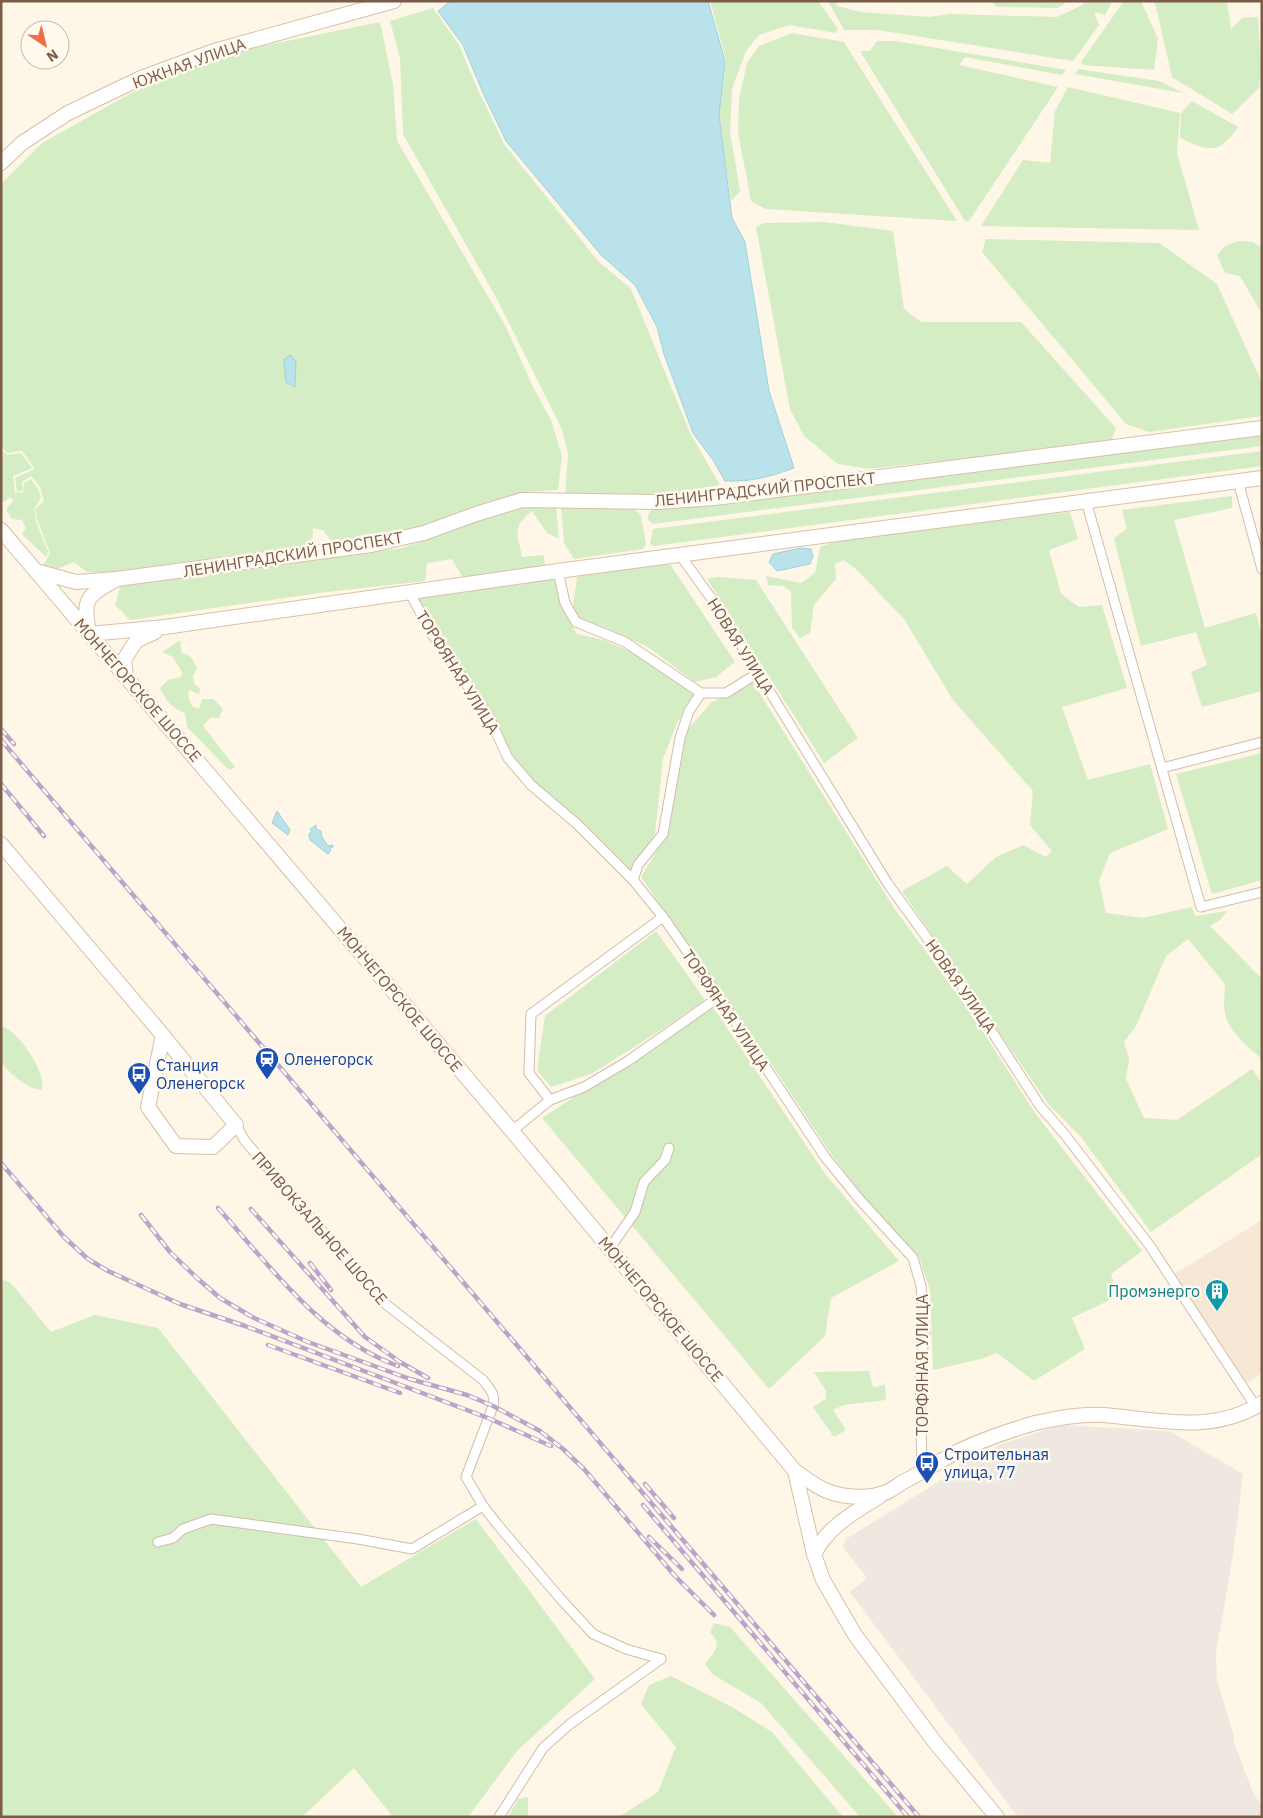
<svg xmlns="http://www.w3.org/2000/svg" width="1263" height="1818" viewBox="0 0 1263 1818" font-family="'IBM Plex Sans',sans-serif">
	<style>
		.residential { fill: #f6e8d5 }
		.industrial { fill: #eee8e1 }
		.green { fill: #d4edc4 }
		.water { fill: #bae2ea; stroke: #9fd2dc }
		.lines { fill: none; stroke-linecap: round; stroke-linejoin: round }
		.street-casing { stroke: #d2bdab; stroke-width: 11 }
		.secondary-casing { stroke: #d7c0ab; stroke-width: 16 }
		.street { stroke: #fff; stroke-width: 9 }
		.secondary { stroke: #fff; stroke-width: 14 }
		.rail-casing { stroke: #b9a4ca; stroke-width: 4.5 }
		.rail { stroke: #fff9ef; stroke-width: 2.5; stroke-dasharray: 8; stroke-linecap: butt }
		.labels { text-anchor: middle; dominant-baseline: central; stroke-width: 5; stroke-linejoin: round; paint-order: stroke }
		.street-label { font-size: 16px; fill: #7b5c49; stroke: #fff9ef }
		.transit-label { font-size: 16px; fill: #164399; stroke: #fff9ef; text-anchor: start }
		.culture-label { font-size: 16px; fill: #0d838f; stroke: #fff9ef; text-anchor: end }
	</style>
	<rect width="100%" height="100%" fill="#fef6e7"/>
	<polygon class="residential" points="1262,1220 1262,1373 1242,1386 1170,1277"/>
	<polygon class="industrial" points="1060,1425 1169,1431 1243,1474 1233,1555 1216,1653 1217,1681 1234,1736 1234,1742 1253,1793 1262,1806 1262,1817 1018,1817 850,1592 867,1578 843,1547 846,1539 956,1471 959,1464 990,1451 999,1445"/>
	<g class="green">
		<polygon points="710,1 818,1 838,29 836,33 789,25 759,35 746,51 732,89 730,132 740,191 731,201 719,115 726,60"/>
		<polygon points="828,1 835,1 837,6 861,12 929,17 951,14 1057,17 1082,5 1086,1 1112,2 1105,15 1094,12 1099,25 1073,61 878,30 844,30"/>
		<polygon points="991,1 1068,1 1058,8 997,7"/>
		<polygon points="1124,1 1141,1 1158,39 1154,70 1083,65 1081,62"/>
		<polygon points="1153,1 1227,1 1231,29 1242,18 1258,17 1261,70 1259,88 1232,114 1172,77 1156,7"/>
		<polygon points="433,8 459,45 478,90 504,144 598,261 631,289 690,433 720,485 666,494 565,494 568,454 562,429 498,301 403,134 400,58 390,21"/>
		<polygon points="380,22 393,84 397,141 506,327 533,387 551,420 562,456 558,490 525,492 402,534 332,542 323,530 313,528 312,544 105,573 87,572 74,562 54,570 43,565 50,553 37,519 36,508 44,501 40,487 31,476 22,482 23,490 17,492 15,478 35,469 22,451 7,453 1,446 1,184 42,143 142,87 219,55"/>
		<polygon points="792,33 844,42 957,221 766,209 751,201 738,132 739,99 747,63 759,46"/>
		<polygon points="877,41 896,41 1066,70 1062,75 965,57 959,65 1058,87 969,221 965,221 860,51 870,51"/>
		<polygon points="1078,69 1159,81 1183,93 1075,74"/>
		<polygon points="1068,87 1180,113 1177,153 1199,230 981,226 1023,160 1050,163 1055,111"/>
		<path d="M1192,101l46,26c-20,29 -29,24 -58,11l1,-25z"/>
		<polygon points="824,222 893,231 904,309 921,322 1021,322 1116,428 1111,442 869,469 838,464 804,436 790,409 756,227 764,223"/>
		<polygon points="986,239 1159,243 1217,284 1262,383 1262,416 1149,432 1126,424 982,252"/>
		<polygon points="1238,241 1253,242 1262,248 1262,314 1240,276 1225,273 1217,255 1225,246"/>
		<polygon points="1262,432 1262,446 653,524 648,520 648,516 651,510"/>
		<path d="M1,449l6,6 14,-2 11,15 -19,8 2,17 8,-1 1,-9 7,-4c7,11 15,16 4,28l1,15 12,29 -2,6 -24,-23 4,-6 -4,-8 -10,-1 -6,-9 7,-9 -2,-4 -10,6z"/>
		<polygon points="1262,451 1262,466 653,546 650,544 653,529"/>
		<polygon points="1232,496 1232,508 1174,520 1205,628 1256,613 1262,637 1262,691 1202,707 1191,672 1207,665 1196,632 1141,646 1114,538 1127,529 1122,510"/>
		<path d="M556,505l3,34 -12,-6 -15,-22c-21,16 -14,23 -10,46l22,-2 1,11 -82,12 -11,-19 -25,4 -2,18 -98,11 -197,28 -15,-15 6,-21 282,-36 116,-42z"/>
		<polygon points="561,505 630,505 641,515 646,545 643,549 574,559 564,543"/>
		<path d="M1070,512l8,27 -29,11 12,44 18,13 23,-2 25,83 -65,19 26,73 62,-16 18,65 -58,24 -11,28 7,32 37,5 48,-11 5,9 31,-5 -7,9 -10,6 52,53v80c-13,-11 -28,-23 -35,-39 -5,-11 -2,-25 -2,-36l-37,-45 -22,17 -30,70 -12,16 5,16 -3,21 18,39 33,2 75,-51 10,14v71l-111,78 -70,-95 -32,-32 -147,-214 45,-25 20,18 29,-27 27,-12 23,12 6,-6 -22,-26 3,-34 -80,-91 -49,-81 -47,-49 -13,-10 -9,4 1,15 -22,26 -4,28 -10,5 -8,-10 -1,-36 -7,-6 -16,-1 -2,-9 35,7 14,-10 5,-26 26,-9 61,-8z"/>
		<polygon points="666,558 735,662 716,677 695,682 648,647 601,626 578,619 573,606 577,577"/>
		<polygon points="717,577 756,580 858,738 824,763 707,579"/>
		<polygon points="556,579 562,608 577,634 603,640 653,661 696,695 677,723 663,759 655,834 630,874 584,825 543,792 510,755 417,599"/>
		<path d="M180,640l1,12 10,5 6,11 -4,8 1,7 6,6 -1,5 -10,-4 -1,6 4,10 7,3 3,-10h11l10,10 -4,9h-9l-7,8 32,41 -6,3 -42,-43 -2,-14c-13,-5 -20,-13 -25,-25l8,-8 13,-3 1,-5 -9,-15 -11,-5z"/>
		<polygon points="752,681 894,908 973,1016 1035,1113 1142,1251 1111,1274 1118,1296 1072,1318 1085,1349 1034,1381 997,1353 981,1359 933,1370 930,1290 919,1257 869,1204 831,1154 764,1053 641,877 668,833 686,731 712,702 749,686"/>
		<polygon points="1262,753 1262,880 1212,894 1176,774"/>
		<polygon points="656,931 705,1000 658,1032 591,1074 551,1087 537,1070 545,1016"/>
		<polygon points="713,1007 826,1175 899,1261 831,1298 825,1336 769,1389 542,1118"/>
		<path d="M1,1026c17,4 46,47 41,64 -15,-1 -32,-16 -41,-28z"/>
		<polygon points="1,1279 10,1282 51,1332 95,1315 158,1328 361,1587 476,1519 595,1679 517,1751 468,1817 393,1817 354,1768 302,1817 1,1817"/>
		<polygon points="869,1371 873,1387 885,1385 886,1400 843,1405 833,1410 846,1430 834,1437 813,1407 826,1399 826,1391 814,1372"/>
		<polygon points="714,1623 730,1627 898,1817 860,1817 761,1703 712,1674 705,1664 716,1649 717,1641 710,1632"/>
		<polygon points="671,1676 732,1707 772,1732 843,1817 619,1817 658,1792 676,1747 641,1704 649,1685"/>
		<polygon points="528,1797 528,1817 508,1817 518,1799"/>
	</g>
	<g class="water">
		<path d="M457,1h251l17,60 -6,54 13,103 13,24 24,149 25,77c-25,9 -42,14 -69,13l-12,-21 -20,-27 -29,-79 -7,-27 -22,-42 -34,-30 -95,-114 -23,-48 -20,-48 -25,-34 10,-8z"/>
		<polygon points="290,355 296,361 295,387 286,382 284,360"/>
		<polygon points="801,548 811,549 813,556 810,564 777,571 769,562 773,554"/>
		<polygon points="277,811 290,830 288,835 272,823"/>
		<polygon points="316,825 316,829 321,831 322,837 328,846 333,845 333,847 330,848 331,850 328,854 310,840 309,834 312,832 310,829"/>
	</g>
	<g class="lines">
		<g class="street-casing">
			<g id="street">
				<polyline points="1238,481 1262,569"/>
				<polyline points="1086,501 1201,907 1262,892"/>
				<polyline points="680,555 719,609 888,884 967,993 1040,1106 1066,1136 1150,1246 1256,1407"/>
				<polyline points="558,571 565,603 576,622 625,642 701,693"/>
				<polyline points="410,593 430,631 488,715 508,758 531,785 577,824 633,880 663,917 719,997 825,1157 860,1200 913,1258 921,1286 925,1332 920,1369 922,1472"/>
				<polyline points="1162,768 1262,742"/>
				<polyline points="633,880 638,865 663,834 680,738 689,711 701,693 726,693 758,673"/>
				<polyline points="550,1100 529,1073 531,1014 663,917"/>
				<path d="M236,1125l9,16 138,161 100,78c6,8 13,14 10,26l-27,71 17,29 14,18 62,73 34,37 33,15 35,10"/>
				<polyline points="512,1131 550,1100 584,1087 628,1061 719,997"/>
				<polyline points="610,1248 635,1212 644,1182 665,1160 669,1148"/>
				<polyline points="158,1542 173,1538 183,1529 211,1519 358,1539 412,1549 483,1506"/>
				<polyline points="499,1817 543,1748 570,1724 661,1659"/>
			</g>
		</g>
		<g class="secondary-casing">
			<g id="secondary">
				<polyline points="1,163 22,143 68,113 141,78 214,51 394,1"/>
				<path d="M1,530l511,601 283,340c10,7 20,15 32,20 18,7 43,8 60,1 6,-3 11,-7 16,-10 17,-9 34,-19 50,-28 25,-13 55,-23 82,-31 22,-5 45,-9 68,-8 54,4 109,20 159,-12"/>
				<polyline points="36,571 76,582 117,579 371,545 424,533 476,514 522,500 657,502 715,498 1262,428"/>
				<path d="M117,579c-32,18 -34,19 -28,55l76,-7 393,-56 704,-93"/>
				<polyline points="126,676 124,660 136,641 155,632"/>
				<polyline points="1,844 156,1027 236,1125 213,1147 176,1146 148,1107 163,1035"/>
				<polyline points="795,1471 814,1554 823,1580 855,1635 934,1741 997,1817"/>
				<path d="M814,1554c14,-28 41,-42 66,-58"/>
			</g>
		</g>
		<use href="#street" class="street"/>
		<use href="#secondary" class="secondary"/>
		<g class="rail-casing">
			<g id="rail">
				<polyline points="1,729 14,744"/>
				<polyline points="1,740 919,1817"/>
				<polyline points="1,784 44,836"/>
				<polyline points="1,1163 64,1237 88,1259 108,1271 180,1304 245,1326 488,1418 551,1446"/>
				<path d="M218,1208c52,58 103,130 180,158"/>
				<polyline points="251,1209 365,1337 400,1362 428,1378"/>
				<polyline points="141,1215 170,1252 198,1279 220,1298 254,1318 308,1342 410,1379 467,1395 493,1406 540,1431 563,1449 584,1469 675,1576 714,1615"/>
				<polyline points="310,1263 331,1290"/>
				<polyline points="268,1345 400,1393"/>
				<polyline points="645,1484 674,1518"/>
				<polyline points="643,1505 908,1817"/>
				<polyline points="649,1537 682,1569"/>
			</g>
		</g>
		<use href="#rail" class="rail"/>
	</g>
	<defs>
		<g id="station-pin" transform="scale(1.25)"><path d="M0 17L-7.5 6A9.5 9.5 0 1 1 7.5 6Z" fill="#1a4fb4" stroke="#fff9ef"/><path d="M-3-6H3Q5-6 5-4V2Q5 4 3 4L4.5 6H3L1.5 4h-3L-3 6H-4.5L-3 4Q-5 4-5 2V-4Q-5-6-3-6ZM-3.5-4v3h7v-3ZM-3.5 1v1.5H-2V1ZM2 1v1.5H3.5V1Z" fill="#fff"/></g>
		<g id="bus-pin" transform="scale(1.25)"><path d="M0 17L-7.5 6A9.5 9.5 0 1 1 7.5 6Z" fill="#1a4fb4" stroke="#fff9ef"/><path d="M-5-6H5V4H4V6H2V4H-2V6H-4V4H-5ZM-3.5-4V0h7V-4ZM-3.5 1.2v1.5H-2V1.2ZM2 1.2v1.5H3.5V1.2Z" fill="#fff"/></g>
		<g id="building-pin" transform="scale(1.25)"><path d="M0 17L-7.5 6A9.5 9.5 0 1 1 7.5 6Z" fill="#0f9aa8" stroke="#fff9ef"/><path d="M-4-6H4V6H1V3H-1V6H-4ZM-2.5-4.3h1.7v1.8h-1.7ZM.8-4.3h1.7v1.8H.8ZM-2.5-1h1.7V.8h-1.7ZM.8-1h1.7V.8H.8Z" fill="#fff"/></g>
	</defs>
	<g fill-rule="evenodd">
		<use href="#station-pin" x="267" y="1059"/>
		<use href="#bus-pin" x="139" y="1074"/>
		<use href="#building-pin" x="1217" y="1291"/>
		<use href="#bus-pin" x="927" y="1463"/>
	</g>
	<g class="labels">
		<g class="street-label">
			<text transform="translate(189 63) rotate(-20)">ЮЖНАЯ УЛИЦА</text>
			<text transform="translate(765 489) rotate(-6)">ЛЕНИНГРАДСКИЙ ПРОСПЕКТ</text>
			<text transform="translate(293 554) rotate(-9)">ЛЕНИНГРАДСКИЙ ПРОСПЕКТ</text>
			<text transform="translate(741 646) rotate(58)">НОВАЯ УЛИЦА</text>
			<text transform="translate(458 672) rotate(58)">ТОРФЯНАЯ УЛИЦА</text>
			<text transform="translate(138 690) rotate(49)">МОНЧЕГОРСКОЕ ШОССЕ</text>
			<text transform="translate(961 986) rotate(55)">НОВАЯ УЛИЦА</text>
			<text transform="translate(400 999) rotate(50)">МОНЧЕГОРСКОЕ ШОССЕ</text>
			<text transform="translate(726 1010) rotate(56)">ТОРФЯНАЯ УЛИЦА</text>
			<text transform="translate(320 1228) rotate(49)">ПРИВОКЗАЛЬНОЕ ШОССЕ</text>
			<text transform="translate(661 1309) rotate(50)">МОНЧЕГОРСКОЕ ШОССЕ</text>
			<text transform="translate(922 1365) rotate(-90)">ТОРФЯНАЯ УЛИЦА</text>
		</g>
		<g class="transit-label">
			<text x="284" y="1059">Оленегорск</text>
			<text x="156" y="1065">Станция<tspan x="156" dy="18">Оленегорск</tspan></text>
			<text x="944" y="1454">Строительная<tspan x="944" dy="18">улица, 77</tspan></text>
		</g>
		<g class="culture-label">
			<text x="1200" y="1291">Промэнерго</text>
		</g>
	</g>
	<rect width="1263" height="1818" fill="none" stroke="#7b5c49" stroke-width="5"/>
	<g transform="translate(45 45) rotate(145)"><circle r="24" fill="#fff9ef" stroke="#cabaad"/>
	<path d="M0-4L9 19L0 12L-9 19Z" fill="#f06e44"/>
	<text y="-8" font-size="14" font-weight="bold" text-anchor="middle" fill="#7b5c49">N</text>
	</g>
</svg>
